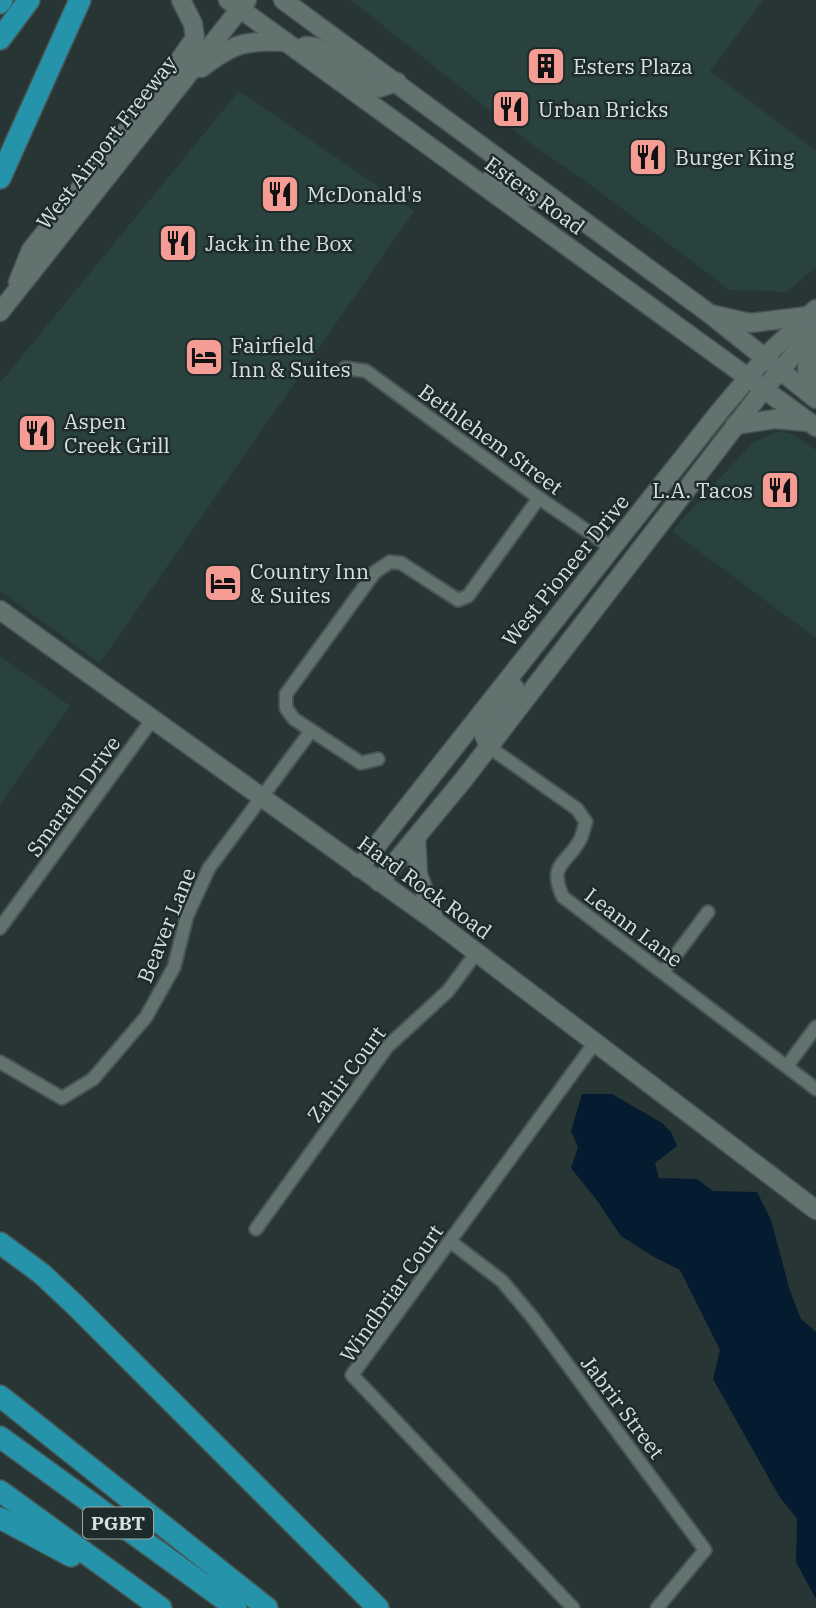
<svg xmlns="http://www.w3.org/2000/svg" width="816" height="1608" viewBox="0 0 816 1608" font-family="'IBM Plex Serif',serif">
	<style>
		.built { fill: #2a423e }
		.water { fill: #051b2f }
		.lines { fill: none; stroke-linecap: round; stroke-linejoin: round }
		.street-casing { stroke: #475452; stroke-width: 16 }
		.secondary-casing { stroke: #475452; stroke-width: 21 }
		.highway-casing { stroke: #475452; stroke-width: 24 }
		.street { stroke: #61726f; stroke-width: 12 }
		.secondary { stroke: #61726f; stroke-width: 18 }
		.highway { stroke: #2593aa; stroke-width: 21 }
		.labels { text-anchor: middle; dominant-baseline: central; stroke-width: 5; stroke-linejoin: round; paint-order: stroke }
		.shield { fill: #1d2c2a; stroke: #9faaa8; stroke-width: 2 }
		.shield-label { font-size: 19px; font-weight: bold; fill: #d7e0de }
		.poi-label { font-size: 21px; fill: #d7e0de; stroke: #1d2c2a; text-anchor: start }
		.street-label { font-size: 21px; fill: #d7e0de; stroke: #1d2c2a }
	</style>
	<rect width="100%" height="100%" fill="#273634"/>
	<g class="built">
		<polygon points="351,0 763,0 710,71 816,151 816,267 787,292 730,290 584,180 533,145"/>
		<polygon points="239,91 414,211 100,663 0,591 0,383"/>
		<polygon points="780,431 792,434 816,450 816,638 672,531 753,442"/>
		<polygon points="0,656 70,706 0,804"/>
	</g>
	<polygon class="water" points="582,1094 612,1094 662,1123 671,1132 677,1146 655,1163 659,1178 697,1179 713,1191 757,1192 771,1220 790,1291 801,1319 816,1332 816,1599 796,1562 797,1519 779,1496 713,1379 720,1350 680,1270 654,1257 621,1236 596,1199 571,1168 578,1147 571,1131"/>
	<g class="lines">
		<g class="street-casing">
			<g id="street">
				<polyline points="345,368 366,371 539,498 612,548"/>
				<path d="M489,747l88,62 9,13c-2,5 -3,11 -5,16 -13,26 -34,25 -18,59l253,192"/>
				<polyline points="378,759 361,763 294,719 286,708 286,694 375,572 390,562 401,563 458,600 468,596 539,498"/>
				<polyline points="0,928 152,720"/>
				<polyline points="663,972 708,912"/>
				<polyline points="0,1062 62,1098 93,1079 146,1017 174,967 187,916 209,868 311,731"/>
				<polyline points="787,1066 816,1027"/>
				<polyline points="256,1229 387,1047 448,991 477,952"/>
				<polyline points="451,1242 502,1281 533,1318 705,1550 657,1608"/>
				<polyline points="573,1608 352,1375 596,1041"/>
			</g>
		</g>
		<g class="secondary-casing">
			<g id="secondary">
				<polyline points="228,0 816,427"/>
				<polyline points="283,0 710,314 816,399"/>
				<polyline points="297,50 306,46 316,47 379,88 397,82"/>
				<path d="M201,68c33,-25 44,-28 85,-26"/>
				<path d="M491,179c21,12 33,22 58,17"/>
				<polyline points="18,282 31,250 156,94 195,38 193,24 181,0"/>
				<polyline points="0,312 247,0"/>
				<polyline points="715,315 750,323 808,316"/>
				<polyline points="813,333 807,369 816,397"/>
				<polyline points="735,425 775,419 808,422"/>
				<polyline points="0,610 435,921 816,1210"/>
				<polyline points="489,747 484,735 492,719 515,688"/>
				<polyline points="416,838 418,874 435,921"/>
				<polyline points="359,868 720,411 770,352 816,309"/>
				<polyline points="379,882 464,779 763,390 816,329"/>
			</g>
		</g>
		<g class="highway-casing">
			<g id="highway">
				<polyline points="0,3 2,0"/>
				<polyline points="0,39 29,0"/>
				<polyline points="0,178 80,0"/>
				<polyline points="0,1243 42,1274 74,1304 378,1608"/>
				<polyline points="0,1396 267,1608"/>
				<polyline points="0,1437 236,1608"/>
				<polyline points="0,1491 161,1608"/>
				<polyline points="0,1518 71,1556"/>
			</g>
		</g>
		<use href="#street" class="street"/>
		<use href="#secondary" class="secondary"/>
		<use href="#highway" class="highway"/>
	</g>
	<defs>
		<g id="building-square" transform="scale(2.0125)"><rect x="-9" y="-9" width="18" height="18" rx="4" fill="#f59c94" stroke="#1d2c2a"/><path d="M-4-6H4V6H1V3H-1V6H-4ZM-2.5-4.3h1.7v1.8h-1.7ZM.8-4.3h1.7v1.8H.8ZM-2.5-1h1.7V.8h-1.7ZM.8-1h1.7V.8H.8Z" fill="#111"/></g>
		<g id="restaurant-square" transform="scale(2.0125)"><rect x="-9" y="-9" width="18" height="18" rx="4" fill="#f59c94" stroke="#1d2c2a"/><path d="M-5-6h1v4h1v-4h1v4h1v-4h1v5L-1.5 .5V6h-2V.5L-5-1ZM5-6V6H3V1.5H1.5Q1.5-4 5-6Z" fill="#111"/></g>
		<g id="hotel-square" transform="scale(2.0125)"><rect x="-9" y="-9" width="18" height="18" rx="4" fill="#f59c94" stroke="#1d2c2a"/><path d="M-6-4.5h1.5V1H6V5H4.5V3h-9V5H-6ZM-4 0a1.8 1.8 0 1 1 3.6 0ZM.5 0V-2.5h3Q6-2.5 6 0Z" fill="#111"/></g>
	</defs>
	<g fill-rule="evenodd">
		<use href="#building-square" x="546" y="66"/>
		<use href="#restaurant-square" x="511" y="109"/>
		<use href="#restaurant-square" x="648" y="157"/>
		<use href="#restaurant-square" x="280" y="194"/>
		<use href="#restaurant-square" x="178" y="243"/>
		<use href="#hotel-square" x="204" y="357"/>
		<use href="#restaurant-square" x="37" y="433"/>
		<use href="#restaurant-square" x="780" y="490"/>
		<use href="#hotel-square" x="223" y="583"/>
	</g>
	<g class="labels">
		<rect class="shield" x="83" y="1507.5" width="70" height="31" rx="5"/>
		<g class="shield-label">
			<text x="118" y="1523">PGBT</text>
		</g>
		<g class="poi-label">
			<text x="573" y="66">Esters Plaza</text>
			<text x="538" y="109">Urban Bricks</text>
			<text x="675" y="157">Burger King</text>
			<text x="307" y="194">McDonald's</text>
			<text x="205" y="243">Jack in the Box</text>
			<text x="231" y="345">Fairfield<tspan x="231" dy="24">Inn &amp; Suites</tspan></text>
			<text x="64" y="421">Aspen<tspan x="64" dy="24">Creek Grill</tspan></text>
			<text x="753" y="490" text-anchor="end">L.A. Tacos</text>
			<text x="250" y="571">Country Inn<tspan x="250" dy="24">&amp; Suites</tspan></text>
		</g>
		<g class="street-label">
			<text transform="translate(106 142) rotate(-52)">West Airport Freeway</text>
			<text transform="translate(535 195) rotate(36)">Esters Road</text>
			<text transform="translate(491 439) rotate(36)">Bethlehem Street</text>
			<text transform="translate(565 570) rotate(-51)">West Pioneer Drive</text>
			<text transform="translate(73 796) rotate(-54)">Smarath Drive</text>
			<text transform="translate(425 887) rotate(36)">Hard Rock Road</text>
			<text transform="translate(166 925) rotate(-68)">Beaver Lane</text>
			<text transform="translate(634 927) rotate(37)">Leann Lane</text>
			<text transform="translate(346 1074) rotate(-53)">Zahir Court</text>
			<text transform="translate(391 1293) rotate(-55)">Windbriar Court</text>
			<text transform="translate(623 1407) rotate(53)">Jabrir Street</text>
		</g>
	</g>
</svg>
